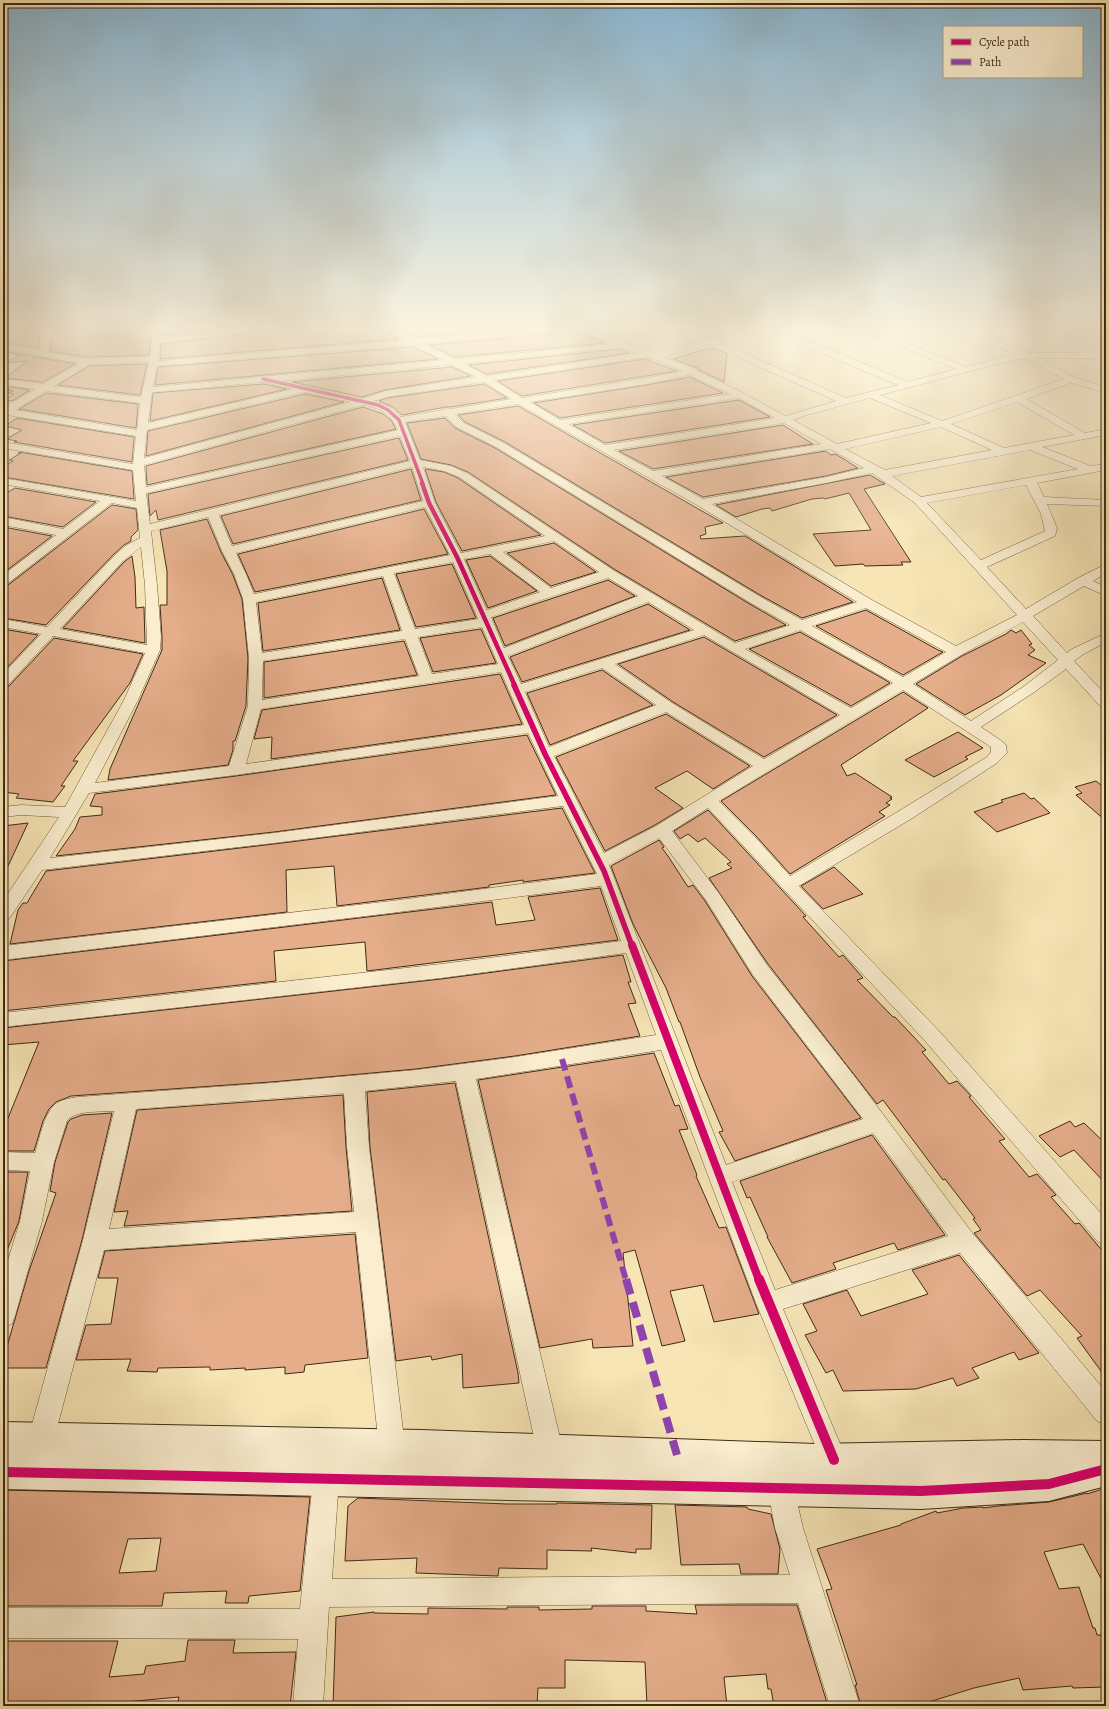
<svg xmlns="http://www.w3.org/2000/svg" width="1109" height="1709" viewBox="0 0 1109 1709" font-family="Alegreya,serif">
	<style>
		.building { fill: #e5ad8a; stroke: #3f2a17; fill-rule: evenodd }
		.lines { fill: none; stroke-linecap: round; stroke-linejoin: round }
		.street-casing { stroke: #6d593e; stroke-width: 1 }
		.secondary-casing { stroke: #3f2a17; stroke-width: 2 }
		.street { fill: #faeecf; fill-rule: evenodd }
		.secondary { fill: #faeecf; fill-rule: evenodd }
		.quiet-far1 { stroke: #8e44ad; stroke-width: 6; stroke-dasharray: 12 6; stroke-linecap: butt }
		.quiet { stroke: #8e44ad; stroke-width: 8; stroke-dasharray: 16 8; stroke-linecap: butt }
		.cycleway-far4-casing { stroke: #faeecf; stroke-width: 5 }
		.cycleway-far3-casing { stroke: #faeecf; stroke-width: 6 }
		.cycleway-far2-casing { stroke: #faeecf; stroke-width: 8 }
		.cycleway-far1-casing { stroke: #faeecf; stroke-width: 10 }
		.cycleway-casing { stroke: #faeecf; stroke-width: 12 }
		.cycleway-far4 { stroke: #d6006c; stroke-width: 3.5 }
		.cycleway-far3 { stroke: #d6006c; stroke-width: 4.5 }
		.cycleway-far2 { stroke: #d6006c; stroke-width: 5.5 }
		.cycleway-far1 { stroke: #d6006c; stroke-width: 8 }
		.cycleway { stroke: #d6006c; stroke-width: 10 }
	</style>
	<rect width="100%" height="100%" fill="#f7e5b5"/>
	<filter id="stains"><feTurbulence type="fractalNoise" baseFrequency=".005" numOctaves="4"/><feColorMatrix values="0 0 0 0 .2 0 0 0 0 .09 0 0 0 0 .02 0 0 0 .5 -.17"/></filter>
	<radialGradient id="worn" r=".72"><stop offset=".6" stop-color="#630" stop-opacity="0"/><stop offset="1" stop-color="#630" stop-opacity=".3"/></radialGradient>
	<g class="building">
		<polygon points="3,326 42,326 38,348 3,342"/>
		<polygon points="53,326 149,326 150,341 149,355 87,357 50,351"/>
		<polygon points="160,326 241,326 161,336"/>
		<polygon points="294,326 378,326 398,339 160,359 161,344 283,330 288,327"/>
		<polygon points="394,326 541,326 415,337"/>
		<polygon points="575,332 606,343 455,357 430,345"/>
		<polygon points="412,347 438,359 155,385 158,367"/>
		<polygon points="620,349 629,353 487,374 469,365"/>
		<polygon points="706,349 716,349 727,354 724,382 699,370 698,368 673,359"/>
		<polygon points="3,351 75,364 43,382 5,378 27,361 5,363 20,355"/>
		<polygon points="644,359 677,371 522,396 498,381"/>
		<polygon points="147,364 140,395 58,385 89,366"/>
		<polygon points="452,367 471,376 385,390 362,397 292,382"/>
		<polygon points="690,377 723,393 560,418 534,403 647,385"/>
		<polygon points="264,384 287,389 150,421 153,393"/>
		<polygon points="484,384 507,398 451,407 446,407 402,415 393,407 379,401 387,398"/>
		<polygon points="11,387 30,390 12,401 5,400 14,394 8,393 13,391 7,390"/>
		<polygon points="46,393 138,404 136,428 19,409"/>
		<polygon points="305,394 344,402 146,456 148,431"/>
		<polygon points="739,400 770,417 605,443 573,425"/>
		<polygon points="518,406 723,523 705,527 706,534 700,536 701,539 745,536 853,602 802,618 760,595 505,442 465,422 458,415"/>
		<polygon points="363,407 383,414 391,420 396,429 147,485 146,466"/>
		<polygon points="17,418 134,437 132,462 14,442 17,441 6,439 22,430 5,426"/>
		<polygon points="445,418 455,428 495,448 748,603 786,625 735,641 614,569 468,472 451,465 421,459 407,423"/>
		<polygon points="783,425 813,444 653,469 619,451"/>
		<polygon points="399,438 408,460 158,520 156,510 150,516 148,494"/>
		<polygon points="826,451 831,455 835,454 842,458 858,468 826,476 703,497 666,477"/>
		<polygon points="19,452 132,471 134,499 3,477 3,467 13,461 9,460 21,453 18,453"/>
		<polygon points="411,469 421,500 233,544 221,516"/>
		<polygon points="425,469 444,472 458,478 541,535 462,551 436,502"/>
		<polygon points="870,475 885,484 864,489 911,562 901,562 903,565 865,566 863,564 835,566 813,534 871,530 849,493 825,499 823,498 812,499 772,511 770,508 762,509 736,517 716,505"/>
		<polygon points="15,488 96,502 63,527 3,516 3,495"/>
		<polygon points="112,505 136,509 138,530 131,537 131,541 124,545 114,554 46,625 3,618 3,586 8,585"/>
		<polygon points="424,509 448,554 255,592 238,554"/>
		<polygon points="207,519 221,552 233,575 242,599 248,658 246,706 235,741 233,741 233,750 228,765 108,780 110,769 162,650 162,637 160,605 167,605 167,571 160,530"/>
		<polygon points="3,527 52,536 6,571 3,571"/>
		<polygon points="554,543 596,572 551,586 507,553"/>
		<polygon points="132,556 135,577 136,608 144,607 145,643 63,628 124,562"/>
		<polygon points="490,556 537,591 488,608 466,560"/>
		<polygon points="452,564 476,618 416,627 396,574"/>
		<polygon points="382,578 400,630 263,651 258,603"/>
		<polygon points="608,580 635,596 505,646 493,618"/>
		<polygon points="648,604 690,630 522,682 510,657"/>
		<polygon points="866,610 938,650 943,652 903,675 816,626"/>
		<polygon points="3,629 38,635 3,672"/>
		<polygon points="481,629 496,663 433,672 420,638"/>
		<polygon points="1011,630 1016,633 1021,630 1032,644 1029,645 1035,650 1028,655 1046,663 1001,695 965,715 916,684 962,656 1006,634"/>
		<polygon points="800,632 882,678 890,683 851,706 749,649"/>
		<polygon points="704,637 837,715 764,757 673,702 618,664"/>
		<polygon points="54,638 143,654 130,683 73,761 78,761 61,786 65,786 53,802 16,798 19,794 3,792 3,687 9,686"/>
		<polygon points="404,641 417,675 264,698 264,662"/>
		<polygon points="602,670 653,705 550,745 527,693"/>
		<polygon points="500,674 522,724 271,759 272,737 254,739 262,710"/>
		<polygon points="903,692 928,708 841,765 847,776 855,773 892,797 890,798 892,799 886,803 890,805 879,812 885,816 790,874 756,836 721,801"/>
		<polygon points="666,714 750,766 713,789 687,771 655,788 683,808 655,825 605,851 556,757"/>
		<polygon points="958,732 983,748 965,757 968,759 934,777 905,760"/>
		<polygon points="527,735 556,795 274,832 56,856 75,829 80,817 102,815 102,807 90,806 95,794 236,776"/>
		<polygon points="1096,781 1106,789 1106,821 1076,795 1082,793 1075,787"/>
		<polygon points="1024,793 1031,799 1034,798 1050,813 997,832 974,812 1003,802 1001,800"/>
		<polygon points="562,808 595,873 523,882 523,880 489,885 489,887 337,906 334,866 286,870 287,912 10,944 18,910 23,903 27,903 46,871 274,844"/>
		<polygon points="708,810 806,916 803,917 839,957 843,955 863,978 857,980 893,1017 895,1017 926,1050 922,1052 949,1084 957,1081 971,1096 969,1097 1005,1139 999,1141 1029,1177 1037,1174 1056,1195 1051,1197 1075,1224 1079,1223 1106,1255 1106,1378 1077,1338 1082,1336 1040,1290 1027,1296 974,1233 981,1230 973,1219 975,1218 945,1179 943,1180 883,1100 877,1104 768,964 709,878 732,868 727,864 731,862 705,838 698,842 688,834 680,839 674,831"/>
		<polygon points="28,823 3,877 3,826"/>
		<polygon points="659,840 664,847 662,848 668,856 688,887 693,885 705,901 752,976 861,1118 735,1161 719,1132 723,1131 700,1077 680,1022 679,1022 666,988 633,924 611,866"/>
		<polygon points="834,867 863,894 823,909 801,886"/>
		<polygon points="600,888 618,940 367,971 365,942 274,951 276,981 3,1011 3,961 492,902 496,925 535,920 528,897"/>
		<polygon points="623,955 631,982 628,982 636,1003 628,1004 640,1036 515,1056 416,1069 271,1082 71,1096 56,1102 49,1109 43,1121 34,1151 3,1151 3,1123 6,1123 39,1042 3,1045 3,1028 441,979"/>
		<polygon points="654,1053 675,1106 679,1105 688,1129 679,1130 697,1175 696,1176 719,1228 726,1227 759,1314 714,1322 703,1285 670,1291 685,1341 662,1346 635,1250 623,1253 633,1346 593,1348 592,1339 540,1348 478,1080"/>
		<polygon points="455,1083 518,1373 519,1383 463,1388 462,1354 432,1360 431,1356 396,1361 370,1147 367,1092"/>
		<polygon points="343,1095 346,1147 352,1211 124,1226 128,1211 114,1212 137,1110"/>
		<polygon points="112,1113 82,1240 46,1368 3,1368 3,1360 29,1271 56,1193 50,1191 55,1162 68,1122 71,1119 82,1115"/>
		<polygon points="1070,1121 1075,1127 1084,1123 1106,1144 1106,1184 1074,1150 1060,1157 1039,1136"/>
		<polygon points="872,1135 945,1235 898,1250 894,1243 833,1263 836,1269 792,1283 767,1237 768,1237 750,1197 747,1198 740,1181"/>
		<polygon points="3,1172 28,1172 19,1221 3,1260"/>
		<polygon points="355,1234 368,1358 305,1365 304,1372 285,1374 285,1367 245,1370 245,1368 210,1370 210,1367 158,1368 157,1372 127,1371 131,1359 76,1360 86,1325 111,1324 118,1278 98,1278 105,1251"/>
		<polygon points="959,1255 1039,1353 1019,1360 1014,1352 972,1368 979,1378 957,1386 953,1378 916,1389 843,1391 833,1370 826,1373 805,1335 817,1331 803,1304 847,1290 861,1316 928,1294 912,1270"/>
		<polygon points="1106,1488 1106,1588 1083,1544 1044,1552 1059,1589 1079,1587 1093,1628 1095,1628 1097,1635 1106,1635 1106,1687 1073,1688 1072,1686 1023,1690 1019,1678 974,1688 916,1706 861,1706 855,1685 857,1685 826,1590 832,1589 817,1549 901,1525 901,1524 936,1511 937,1513 963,1508 983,1507 983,1508 998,1506 1049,1502 1087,1493 1087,1494"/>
		<path d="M3,1490l307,7 -10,94 -51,5 -1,7h-23l2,-12 -63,2 -2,13h-159zM161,1538l-5,33 -37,2 9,-34z"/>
		<polygon points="358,1498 507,1504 557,1504 557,1503 652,1505 651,1549 636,1549 636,1553 591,1548 592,1551 547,1550 547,1569 499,1568 498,1576 416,1573 417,1558 345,1561 348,1506"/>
		<polygon points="675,1505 747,1507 748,1509 771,1514 780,1549 778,1574 741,1574 739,1564 681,1565"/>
		<polygon points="695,1605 797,1605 828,1706 774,1706 771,1689 768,1689 766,1674 724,1677 727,1706 647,1706 645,1662 565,1660 565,1688 538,1688 537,1706 333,1706 336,1617 374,1612 374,1613 428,1614 428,1608 507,1609 507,1607 539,1607 539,1610 592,1609 592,1606 646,1606 646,1611 697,1614"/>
		<polygon points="188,1640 235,1640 233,1653 296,1652 290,1706 177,1706 179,1697 125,1702 124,1706 59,1706 59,1704 3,1706 3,1641 118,1641 109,1677 144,1674 146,1666 185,1661"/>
	</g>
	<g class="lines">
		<g class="street-casing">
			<g id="street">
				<path d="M44,326h8l-4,26 39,7 63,-3 2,-15 -2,-15h8l2,12 97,-12h30l-4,3 -123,14 -2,18 245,-21 -24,-14h11l25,13 148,-13h18l74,27 47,-12 -31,-15h12l28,13 47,-13h16l134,56 48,-13 -107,-43h13l104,41 49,-13 -72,-28h13l73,27 77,-1v6h-68l38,20 30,9v6l-35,-10 -45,16 59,34 21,-4v6l-64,12 49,19 15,-2v6l-69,13 7,14 62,3v6l-59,-2 10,24 -2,8 -68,31 39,42 52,-31 28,-14v9l-13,8 13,6v9l-22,-10 -51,30 34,37 5,-4 34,-16v9l-24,13 -8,6 32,34v13l-5,-1 -35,-38 -33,24 -52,34 22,15 3,3 1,8 -10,10 -86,56 -112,67 141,146 166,187v26l-8,-3 -172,-200 -218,-234 -36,23 46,61 49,73 88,112 118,157 133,158v33l-9,-4 -137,-168 -177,56 64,151 -4,9 -9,4 -9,-4 -69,-166 -95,-253 -185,29 87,372 -4,9 -9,4 -9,-4 -4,-9 -81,-370 -91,10 4,56 36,300 -4,9 -9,4 -9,-4 -4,-9 -23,-215 -252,18 -50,189 -4,9 -9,4 -9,-4 -4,-9 55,-199 31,-129c-13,1 -40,-1 -47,10l-13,41 -12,59 -27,95 -3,8 -9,3v-51l17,-55 10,-50 -27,-1v-18l32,1c5,-15 8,-36 19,-48 6,-5 16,-7 24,-8l193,-14 145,-13 99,-13 141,-22 -30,-82 -185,25 -438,49v-14l438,-49 180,-23 -20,-55 -210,27 -388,47v-14l388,-45 206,-27 -34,-68 -289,37 -232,27 -33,49 -6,2v-20l56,-84 -38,-2 -18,2v-10l18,-2 44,2 59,-107 21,-47 -92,-17 -45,49 -5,1v-12l38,-40 -38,-7v-8l44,8 68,-72 10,-9 15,-8 -3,-30 -25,-5 -105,81 -4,1v-10l53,-40 -53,-10v-8l60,12 37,-28 -97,-17v-6l133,23 -3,-31 -130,-22v-6l130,22 3,-28 -129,-21 -4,1v-8l32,-19 -32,-4v-6l40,5 36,-21 -76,-14v-6l36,7zM576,330l37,14 -158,15 -31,-15zM766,330l132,55 -52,13 -127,-56zM412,345l31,15 -290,27 4,-21zM710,345l126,56 -50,15 -43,-23 -45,-22 -1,-2 -33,-12zM622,347l15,6 -150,23 -23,-12zM647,357l35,14 -35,7 -125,20 -28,-18zM1026,359l38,20 -122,42 -62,-26 133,-35zM149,362l-8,35 -87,-11 35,-21zM452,365l24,12 -91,14 -23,8 -80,-18zM690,375l40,19 -170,26 -30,-18 117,-18zM264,382l29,7 -145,34 4,-31zM484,382l27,17 -60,10 -4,-1 -4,2 -42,7 -9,-9 -18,-7 13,-4zM46,391l94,12 -3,27 -122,-20zM305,392l45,10 -206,56 3,-28zM739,398l36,20 -170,27 -36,-21zM870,398l61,25 -94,21 -44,-24 14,-5zM1017,402l57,33 -70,13 -53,-24zM518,404l179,101 160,97 -55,18 -43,-24 -255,-153 -40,-20 -9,-9zM363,405c17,3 28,8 35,25l-252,57 -2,-22zM446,416l10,11 40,20 253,155 41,23 -55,18 -122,-73 -146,-97 -16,-7 -31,-6 -15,-38zM784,423l37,21 -168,27 -39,-21zM941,427l51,23 -107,20 -40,-21zM400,436l10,25 -260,63 -4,-31zM830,449l34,19 -38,9 -123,22 -41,-23zM1030,450l48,19 -157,28 -29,-21zM412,467l11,34 -191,45 -13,-31zM423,467l21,4 15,6 86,59 -84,17 -26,-50zM872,473l43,30 102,112 -61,31 -84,-46 -160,-96 114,-21zM1026,485l15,29 4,17 -64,29 -54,-57zM425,507l25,48 -196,39 -8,-20 -10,-21zM208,517l14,34 12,23 9,25 6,59 -1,48 -19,60 -134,17 43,-83 22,-50 1,-13 -4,-52 -6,-54zM554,541l45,31 -48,16 -48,-36zM141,547l4,38 2,60 -87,-16 63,-68zM490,554l50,38 -53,18 -23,-51zM453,562l25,57 -63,10 -21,-56zM383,576l19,55 -140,22 -6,-51zM608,578l30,18 -134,52 -13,-31zM648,602l46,28 -173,54 -13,-28zM866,608l80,44 -43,25 -91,-51zM1023,622l35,38 -35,27 -52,34 -58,-37 48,-29zM482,627l16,37 -66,10 -14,-37zM800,630l83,47 10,6 -42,25 -106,-59zM704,635l136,80 -76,44 -92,-56 -57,-39zM405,639l14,37 -157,24 1,-39zM602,668l54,37 -107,42 -24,-55zM501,672l23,53 -278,39 15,-55zM903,690l88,57v5l-4,5 -88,54 -109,65 -35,-39 -36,-36zM666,712l87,54 -97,60 -52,27 -50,-97zM528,733l30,63 -284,37 -224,25 39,-65 147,-18zM659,838l47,62 47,75 110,144 -137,46 -117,-300zM344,1093l3,54 7,65 -245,17 27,-120zM873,1133l75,103 -173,54 -43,-108z"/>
				<polygon points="1040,326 1054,326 1106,344 1106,350"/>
				<polygon points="326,1466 335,1470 339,1479 332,1579 790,1575 775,1528 767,1484 770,1474 780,1471 790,1474 793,1484 803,1528 860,1706 830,1706 798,1603 329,1607 323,1706 293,1706 298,1639 3,1638 3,1608 300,1609 313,1479 317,1470"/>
			</g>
		</g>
		<g class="secondary-casing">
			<polygon id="secondary" points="3,1422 422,1430 815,1444 1023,1440 1106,1441 1106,1486 1049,1501 921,1509 3,1489"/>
		</g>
		<use href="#street" class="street"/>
		<use href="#secondary" class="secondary"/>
		<polyline class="quiet-far1" points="562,1059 626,1280"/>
		<polyline class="quiet" points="626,1279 677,1455"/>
		<g class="cycleway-far4-casing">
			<polyline id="cycleway-far4" points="263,379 378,405 388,410 399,420 423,484"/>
		</g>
		<g class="cycleway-far3-casing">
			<polyline id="cycleway-far3" points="422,483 429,503 457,557 515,686"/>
		</g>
		<g class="cycleway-far2-casing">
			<polyline id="cycleway-far2" points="514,685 545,754 604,871 632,946"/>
		</g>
		<g class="cycleway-far1-casing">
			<polyline id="cycleway-far1" points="632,945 759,1280"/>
		</g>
		<g class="cycleway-casing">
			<g id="cycleway">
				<polyline points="759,1279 834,1460"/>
				<polyline points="3,1472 921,1491 1049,1484 1106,1469"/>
			</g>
		</g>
		<use href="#cycleway-far4" class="cycleway-far4"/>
		<use href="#cycleway-far3" class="cycleway-far3"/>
		<use href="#cycleway-far2" class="cycleway-far2"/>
		<use href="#cycleway-far1" class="cycleway-far1"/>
		<use href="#cycleway" class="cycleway"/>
	</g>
	<linearGradient id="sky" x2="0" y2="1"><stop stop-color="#8bb8d4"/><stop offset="0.58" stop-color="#fbf3de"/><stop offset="1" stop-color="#fbf3de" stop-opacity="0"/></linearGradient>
	<rect width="1109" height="566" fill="url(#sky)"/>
	<rect width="1109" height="1709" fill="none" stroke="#f7e5b5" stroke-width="16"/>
	<rect x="4" y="4" width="1101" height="1701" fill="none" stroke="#3f2a17" stroke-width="2"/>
	<rect x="8" y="8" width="1093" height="1693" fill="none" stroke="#3f2a17"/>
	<rect x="943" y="26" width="140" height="52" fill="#faeecf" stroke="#afa085"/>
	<rect x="951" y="39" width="20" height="6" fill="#d6006c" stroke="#afa085"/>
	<text x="979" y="46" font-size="12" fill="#3f2a17">Cycle path</text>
	<rect x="951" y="59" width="20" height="6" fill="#8e44ad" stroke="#afa085"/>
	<text x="979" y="66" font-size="12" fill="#3f2a17">Path</text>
	<rect width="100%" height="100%" filter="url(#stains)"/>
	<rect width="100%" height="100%" fill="url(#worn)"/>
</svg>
